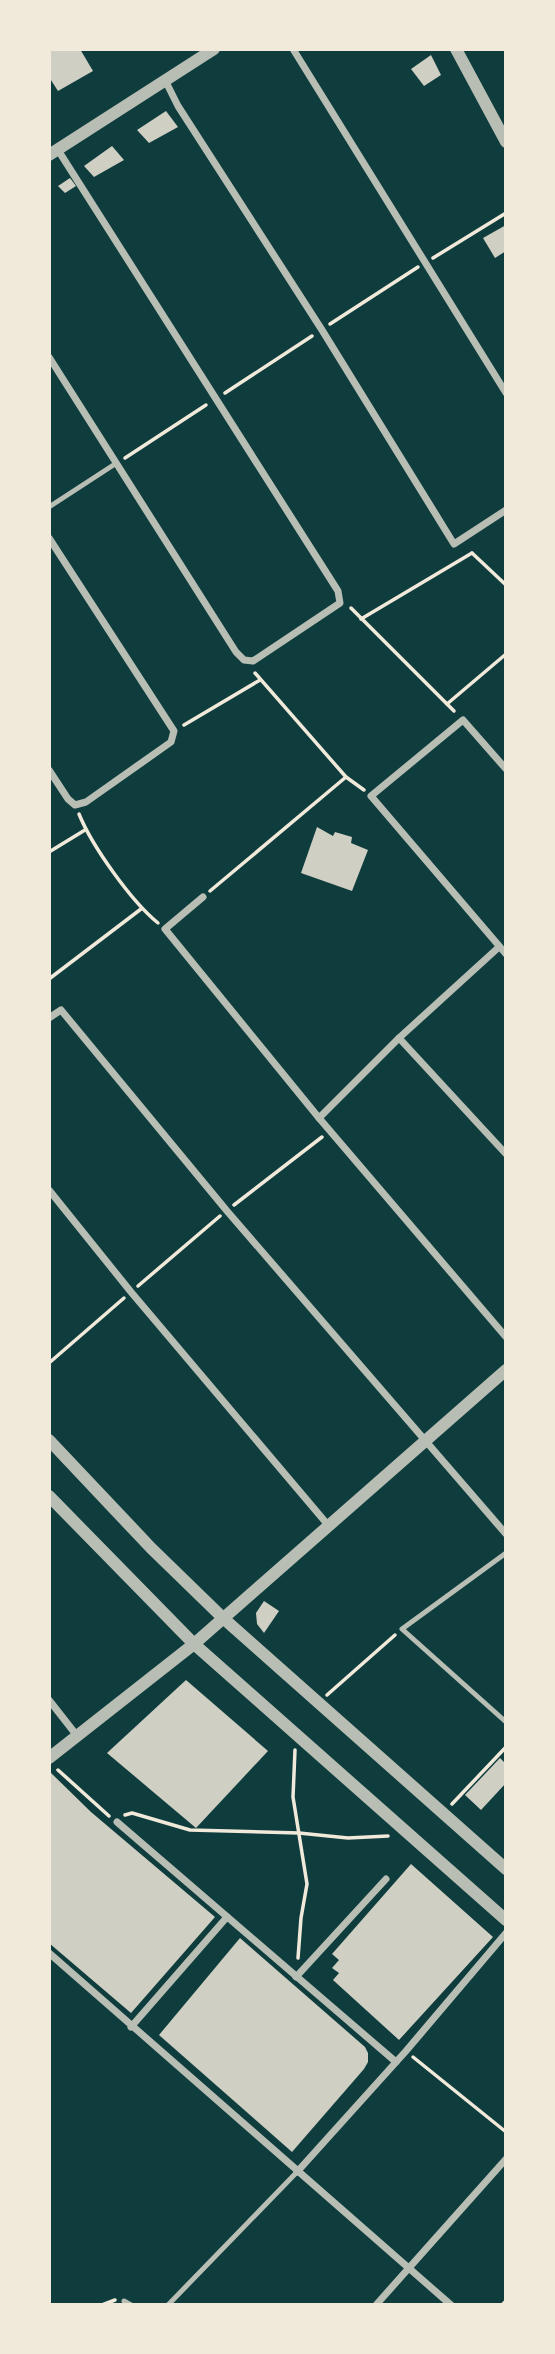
<svg xmlns="http://www.w3.org/2000/svg" width="555" height="2354" viewBox="0 0 555 2354" font-family="'IBM Plex Sans',sans-serif">
	<style>
		.building { fill: #cfcfc3 }
		.lines { fill: none; stroke-linecap: round; stroke-linejoin: round }
		.path { stroke: #f1e9da; stroke-width: 3.5 }
		.service { stroke: #b8beb3; stroke-width: 5 }
		.minor { stroke: #b8beb3; stroke-width: 7 }
		.tertiary { stroke: #b8beb3; stroke-width: 12 }
	</style>
	<rect width="100%" height="100%" fill="#0f3d3e"/>
	<g class="building">
		<polygon points="49,49 80,49 93,71 58,91 49,77"/>
		<polygon points="431,55 441,75 424,86 411,69"/>
		<polygon points="166,111 178,127 149,143 137,130"/>
		<polygon points="112,146 124,160 94,177 84,166"/>
		<polygon points="70,178 76,186 65,193 58,186"/>
		<polygon points="506,225 506,251 495,258 483,238"/>
		<polygon points="317,827 333,836 335,832 352,837 351,843 368,850 352,891 301,873"/>
		<polygon points="264,1601 279,1611 264,1633 257,1624 256,1613"/>
		<polygon points="186,1680 268,1751 196,1828 107,1753"/>
		<polygon points="500,1758 506,1764 506,1783 481,1810 465,1795"/>
		<polygon points="49,1771 91,1812 215,1917 131,2013 49,1943"/>
		<polygon points="411,1864 493,1937 399,2040 333,1980 339,1973 332,1968 339,1960 332,1954"/>
		<polygon points="240,1938 365,2047 368,2053 368,2062 364,2069 292,2152 159,2035"/>
	</g>
	<g class="lines">
		<g class="path">
			<polyline points="433,258 506,213"/>
			<polyline points="330,324 418,267"/>
			<polyline points="225,393 312,336"/>
			<polyline points="125,458 206,405"/>
			<polyline points="472,553 506,585"/>
			<polyline points="351,608 454,711"/>
			<polyline points="361,619 472,553"/>
			<polyline points="255,673 346,777 364,790"/>
			<polyline points="447,704 506,654"/>
			<polyline points="184,725 260,680"/>
			<path d="M79,814c13,32 52,87 79,109"/>
			<polyline points="49,852 85,830"/>
			<polyline points="210,891 346,777"/>
			<polyline points="49,979 141,909"/>
			<polyline points="234,1205 322,1137"/>
			<polyline points="138,1286 220,1216"/>
			<polyline points="49,1363 124,1298"/>
			<polyline points="327,1695 395,1635"/>
			<polyline points="295,1750 293,1797 307,1884 301,1918 298,1958"/>
			<polyline points="58,1770 109,1816"/>
			<polyline points="452,1804 506,1747"/>
			<polyline points="125,1815 132,1813 190,1830 299,1833 348,1838 388,1836"/>
			<polyline points="413,2057 506,2132"/>
			<polyline points="102,2305 115,2300"/>
			<polyline points="502,2305 506,2301"/>
		</g>
		<g class="service">
			<polyline points="49,507 115,464"/>
			<polyline points="506,1553 402,1629 506,1722"/>
			<polyline points="124,2301 131,2305"/>
			<polyline points="168,2305 297,2172"/>
		</g>
		<g class="minor">
			<polyline points="293,49 506,393"/>
			<polyline points="165,80 178,106 322,330 454,544 506,510"/>
			<polyline points="49,357 236,652 244,660 253,661 340,603 338,591 58,150"/>
			<polyline points="49,538 174,731 171,742 86,802 75,805 68,799 49,770"/>
			<polyline points="506,769 463,720 371,796 506,954"/>
			<polyline points="203,897 165,929 319,1118 506,1337"/>
			<polyline points="49,1018 61,1010 227,1211 506,1534"/>
			<polyline points="399,1038 506,1154"/>
			<polyline points="319,1118 399,1038 499,947"/>
			<polyline points="49,1190 131,1292 328,1525"/>
			<polyline points="49,1700 78,1737"/>
			<polyline points="117,1822 396,2062"/>
			<polyline points="49,1953 451,2305"/>
			<polyline points="296,1977 386,1879"/>
			<polyline points="131,2027 227,1917"/>
			<polyline points="297,2172 406,2051 506,1933"/>
			<polyline points="376,2305 506,2159"/>
		</g>
		<g class="tertiary">
			<polyline points="456,49 506,142"/>
			<polyline points="49,155 214,49"/>
			<polyline points="49,1440 151,1548 223,1618 506,1869"/>
			<polyline points="49,1496 194,1644 506,1920"/>
			<polyline points="49,1758 194,1644 506,1370"/>
		</g>
	</g>
	<rect width="555" height="2354" fill="none" stroke="#f1e9da" stroke-width="102"/>
</svg>
